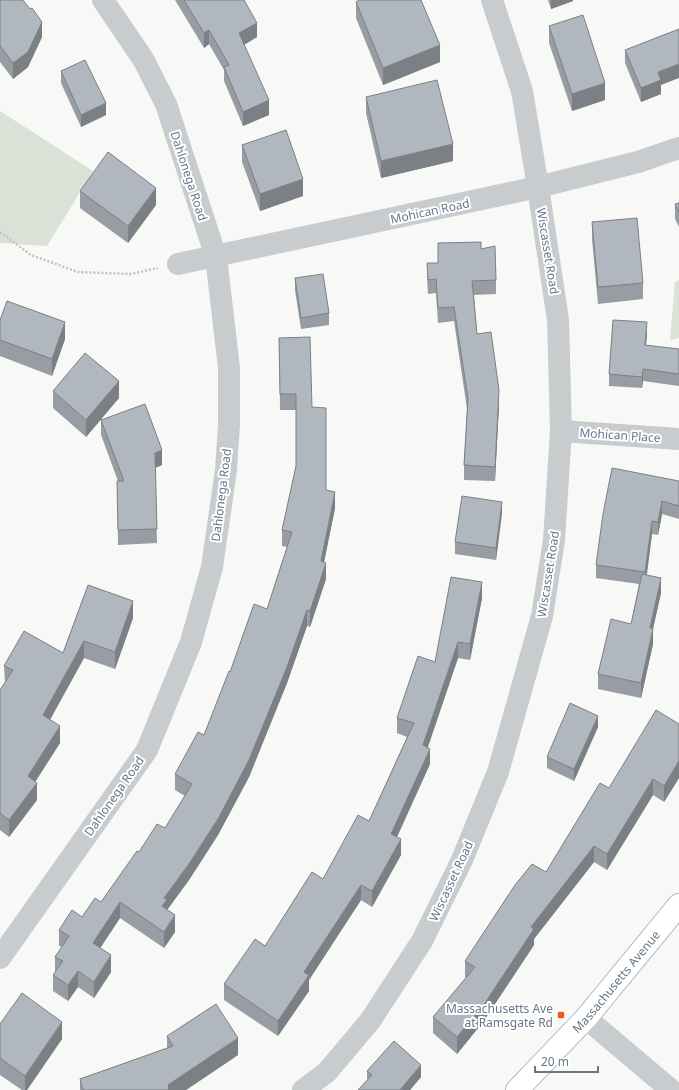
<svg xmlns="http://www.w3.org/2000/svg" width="679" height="1090" viewBox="0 0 679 1090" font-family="'Noto Sans',sans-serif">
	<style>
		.green { fill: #dae1d6 }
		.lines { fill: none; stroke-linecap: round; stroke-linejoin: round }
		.major-casing { stroke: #b9bdc1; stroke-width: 24 }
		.path { stroke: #bfc2c4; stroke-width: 2.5; stroke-dasharray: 2 2; stroke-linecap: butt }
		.minor { stroke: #c8cccf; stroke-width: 22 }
		.major { stroke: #fff; stroke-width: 22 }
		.wall { fill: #979da3 }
		.shaded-wall { fill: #7b8085 }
		.building { fill: #b0b7be; stroke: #7b8085 }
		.poi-dot { fill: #ed5a21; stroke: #fff; stroke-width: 1.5 }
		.labels { text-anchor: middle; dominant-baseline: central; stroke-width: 4; stroke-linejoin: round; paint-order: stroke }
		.street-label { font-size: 12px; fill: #678; stroke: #fff }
		.poi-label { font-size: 12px; fill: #678; stroke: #fff; text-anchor: end }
	</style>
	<rect width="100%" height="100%" fill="#f8f9f6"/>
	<g class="green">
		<polygon points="0,111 93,171 47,246 0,243"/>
		<polygon points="679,280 679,338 670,340 675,282"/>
	</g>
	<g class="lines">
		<g class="major-casing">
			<g id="major">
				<path id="s1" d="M517,1090l69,-72 93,-113"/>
			</g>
		</g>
		<polyline class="path" points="0,232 31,255 78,272 130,274 158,268"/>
		<g class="minor">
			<polyline points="178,264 538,187 638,162 679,148"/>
			<polyline points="561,431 679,439"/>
			<polyline points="0,958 147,750 191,642 212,567 226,470 229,425 229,368 216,257 166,104 143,59 103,0"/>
			<polyline points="586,1018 671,1090"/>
			<polyline points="303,1090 327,1072 370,1021 422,941 462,860 498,772 542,616 554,540 561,431 558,320 538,187 522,91 492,0"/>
		</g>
		<use href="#major" class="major"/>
	</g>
	<g class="wall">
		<polygon points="0,0 42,37 28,67 13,79 0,62"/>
		<polygon points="175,0 244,0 257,37 244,45 269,115 243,126 224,81 224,70 209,44 204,48"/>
		<polygon points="548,0 573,0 573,1 551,9"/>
		<polygon points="356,2 440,62 383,85 356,18"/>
		<polygon points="549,26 605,100 572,111 549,43"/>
		<polygon points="625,50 661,85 661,94 641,102 625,63"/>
		<polygon points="61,71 106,115 81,127 61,83"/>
		<polygon points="366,97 453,161 381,178 366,113"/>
		<polygon points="242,145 303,196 260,211 242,162"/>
		<polygon points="80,191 156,205 128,243 80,208"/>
		<polygon points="679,203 679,227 675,219 675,204"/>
		<polygon points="592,222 643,283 643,299 598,304 592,239"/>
		<polygon points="481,249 496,280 496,294 474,295 477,334 499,404 495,481 464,480 464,465 467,409 454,321 438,323 436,293 428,294 427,278 427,263 438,263"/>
		<polygon points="295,278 329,313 329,325 301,329 295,290"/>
		<polygon points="0,320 65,339 52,376 0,356"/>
		<polygon points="647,334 646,345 679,349 679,386 643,381 642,388 609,386 609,374"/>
		<polygon points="279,338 312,407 326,490 335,508 324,562 326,579 310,627 307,626 287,683 249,777 218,835 189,880 167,910 175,932 164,948 120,918 100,948 111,972 94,998 78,987 68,1001 53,991 53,975 55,972 55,957 62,947 59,946 59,930 82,917 101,902 139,852 165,828 185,796 175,790 175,774 204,735 230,672 267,609 287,547 282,546 282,530 296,466 296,410 280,410"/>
		<polygon points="53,391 119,398 86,437 53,408"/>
		<polygon points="101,420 162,465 155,468 157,543 118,545 117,481 118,481 101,435"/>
		<polygon points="679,481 679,519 662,514 658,535 652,534 647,575 661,593 653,629 653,644 641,698 598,689 598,674 631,624 639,584 596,578 596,565"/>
		<polygon points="502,513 496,560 455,554 455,542"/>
		<polygon points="88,585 133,618 115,669 84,658 50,720 60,743 35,782 37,800 9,837 0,830 0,690 5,683 4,666 63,653"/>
		<polygon points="482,598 470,660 458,658 428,747 430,764 397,837 401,855 372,907 361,900 309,980 309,991 278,1036 224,1000 224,984 265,946 323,879 369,821 407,737 397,733 397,718 435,662"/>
		<polygon points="679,724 679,778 664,802 653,795 607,870 594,862 534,939 534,945 483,1022 457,1054 433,1033 433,1017 466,978 465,977 465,961 546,872 609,788"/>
		<polygon points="598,727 574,781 547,768 547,757"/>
		<polygon points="0,1024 62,1039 27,1090 22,1090 0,1075"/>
		<polygon points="167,1036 238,1055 186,1090 80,1090 80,1079 167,1048"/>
		<polygon points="367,1071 421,1077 410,1090 358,1090 367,1080"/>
	</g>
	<g class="shaded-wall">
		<polygon points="551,0 573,0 573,1 551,9"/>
		<polygon points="42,22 42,37 28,67 13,79 13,63"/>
		<polygon points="257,23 257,37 239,48 239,33"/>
		<polygon points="209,30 209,44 204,48 204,33"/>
		<polygon points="440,45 440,62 383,85 383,68"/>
		<polygon points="679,64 679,78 661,85 661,94 641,102 641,88 658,72"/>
		<polygon points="605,83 605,100 572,111 572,94"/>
		<polygon points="269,100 269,115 243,126 243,112"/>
		<polygon points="106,103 106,115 81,127 81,115"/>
		<polygon points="453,144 453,161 381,178 381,161"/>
		<polygon points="303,179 303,196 260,211 260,194"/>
		<polygon points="156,188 156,205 128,243 128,226"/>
		<polygon points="65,322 65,339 52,376 52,359"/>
		<polygon points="647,322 647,334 645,356 645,345"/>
		<polygon points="643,369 643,381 642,388 642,377"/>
		<polygon points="119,381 119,398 86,437 86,420"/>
		<polygon points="499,390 499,404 495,481 495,467"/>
		<polygon points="162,450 162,465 155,468 155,453"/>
		<polygon points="335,492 335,508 321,577 321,561"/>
		<polygon points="662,501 662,514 658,535 658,522"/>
		<polygon points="502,502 502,513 496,560 496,548"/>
		<polygon points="652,521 652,534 645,585 645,572"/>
		<polygon points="326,563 326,579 310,627 310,611"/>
		<polygon points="661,578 661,593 652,633 653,629 653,644 641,698 641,683 650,628"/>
		<polygon points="482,582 482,598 470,660 470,644"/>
		<polygon points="133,601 133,618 115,669 115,652"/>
		<polygon points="307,610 307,626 287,683 249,777 218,835 189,880 167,910 162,906 164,898"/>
		<polygon points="84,641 84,658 43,732 43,715"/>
		<polygon points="458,642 458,658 423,761 423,745"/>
		<polygon points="598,716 598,727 574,781 574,769"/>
		<polygon points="60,726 60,743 28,793 28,776"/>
		<polygon points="430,749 430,764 391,850 391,834"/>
		<polygon points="679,761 679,778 664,802 664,786"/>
		<polygon points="653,779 653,795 607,870 607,854"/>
		<polygon points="37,783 37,800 9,837 9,820"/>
		<polygon points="401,839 401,855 372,907 372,891"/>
		<polygon points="594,846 594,862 534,939 534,945 483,1022 457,1054 457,1037 531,927"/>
		<polygon points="361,885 361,900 309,980 309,991 278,1036 278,1021 304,972"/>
		<polygon points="120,902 120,918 93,959 93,943"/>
		<polygon points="175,915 175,932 164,948 164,932"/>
		<polygon points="111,955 111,972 94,998 94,982"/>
		<polygon points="78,971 78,987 68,1001 68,985"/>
		<polygon points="62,1022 62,1039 27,1090 25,1090 25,1076"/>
		<polygon points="238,1038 238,1055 186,1090 168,1090 168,1085"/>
		<polygon points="421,1065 421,1077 410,1090 400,1090"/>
	</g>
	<g class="building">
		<polygon points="0,0 23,0 30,9 32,8 42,22 28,52 13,63 0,46"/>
		<polygon points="184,0 244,0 257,23 239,33 269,100 243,112 224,67 229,65 209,30 204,33"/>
		<polygon points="359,0 421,0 440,45 383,68 356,2"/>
		<polygon points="583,15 605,83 572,94 549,26"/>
		<polygon points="679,29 679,64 658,72 661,80 641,88 625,50"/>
		<polygon points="85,60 106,103 81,115 61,71"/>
		<polygon points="437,80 453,144 381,161 366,97"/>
		<polygon points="286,130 303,179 260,194 242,145"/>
		<polygon points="108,152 156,188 128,226 80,191"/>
		<polygon points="679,203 679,212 675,204"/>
		<polygon points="637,218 643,283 598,287 592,222"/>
		<polygon points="481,242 481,249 495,246 496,280 472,281 477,334 491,332 499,390 495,467 464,465 468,399 454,307 438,308 436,279 428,280 427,263 438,263 438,243"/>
		<polygon points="323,274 329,313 301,318 295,278"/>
		<polygon points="7,301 65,322 52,359 0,340 0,320"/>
		<polygon points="613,320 647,322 645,345 679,349 679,374 643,369 642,377 609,374"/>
		<polygon points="310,337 312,407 326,408 326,490 335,492 321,561 326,563 310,611 307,610 287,667 249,760 218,819 189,864 164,898 167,900 162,906 175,915 164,932 120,902 93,943 111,955 94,982 78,971 68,985 53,975 63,961 55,957 69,936 59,930 72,910 82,917 95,898 101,902 137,851 139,852 157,824 165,828 192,784 175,774 198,732 204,735 229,671 230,672 254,604 267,609 292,532 282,530 296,466 296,394 280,394 279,338"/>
		<polygon points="85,353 119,381 86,420 53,391"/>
		<polygon points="145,404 162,450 155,453 157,529 118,530 117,481 124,481 101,420"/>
		<polygon points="612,468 679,481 679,506 662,501 658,522 652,521 645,572 596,565 603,514"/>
		<polygon points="462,496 502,502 496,548 455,542"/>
		<polygon points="642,574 661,578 650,628 653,629 641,683 598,674 611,619 631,624"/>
		<polygon points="451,577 482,582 470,644 458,642 423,745 430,749 391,834 401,839 372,891 361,885 304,972 309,975 278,1021 224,984 255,939 265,946 312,872 323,879 358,815 369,821 414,723 397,718 418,656 435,662"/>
		<polygon points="88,585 133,601 115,652 84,641 43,715 60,726 28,776 37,783 9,820 0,813 0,690 13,670 4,666 24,631 63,653"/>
		<polygon points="570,703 598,716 574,769 547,757"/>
		<polygon points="656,710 679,724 679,761 664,786 653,779 607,854 594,846 531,927 534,929 483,1006 457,1037 433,1017 475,967 465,961 515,885 532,864 546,872 600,783 609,788"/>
		<polygon points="22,993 62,1022 25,1076 0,1058 0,1024"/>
		<polygon points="216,1004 238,1038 168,1085 169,1089 168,1090 83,1090 80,1079 173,1046 167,1036"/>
		<polygon points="394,1041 421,1065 400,1090 358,1090 372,1075 367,1071"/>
	</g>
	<rect class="poi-dot" x="557" y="1011" width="8" height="8" rx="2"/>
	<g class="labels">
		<g class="street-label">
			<text transform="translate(189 176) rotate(72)">Dahlonega Road</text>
			<text transform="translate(430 211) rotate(-12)">Mohican Road</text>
			<text transform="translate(548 251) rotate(81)">Wiscasset Road</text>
			<text transform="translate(620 435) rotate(4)">Mohican Place</text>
			<text transform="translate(221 495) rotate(-83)">Dahlonega Road</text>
			<text transform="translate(548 574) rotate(-81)">Wiscasset Road</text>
			<text transform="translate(114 796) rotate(-55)">Dahlonega Road</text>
			<text transform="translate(451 881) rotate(-65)">Wiscasset Road</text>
			<text stroke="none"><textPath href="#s1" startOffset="147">Massachusetts Avenue</textPath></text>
		</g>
		<g class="poi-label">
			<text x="553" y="1008">Massachusetts Ave<tspan x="553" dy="14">at Ramsgate Rd</tspan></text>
		</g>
	</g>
	<path d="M535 1066v6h63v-6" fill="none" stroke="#667788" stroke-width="2"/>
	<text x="541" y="1066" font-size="12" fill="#667788" stroke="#ffffff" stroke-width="3" paint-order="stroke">20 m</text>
</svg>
